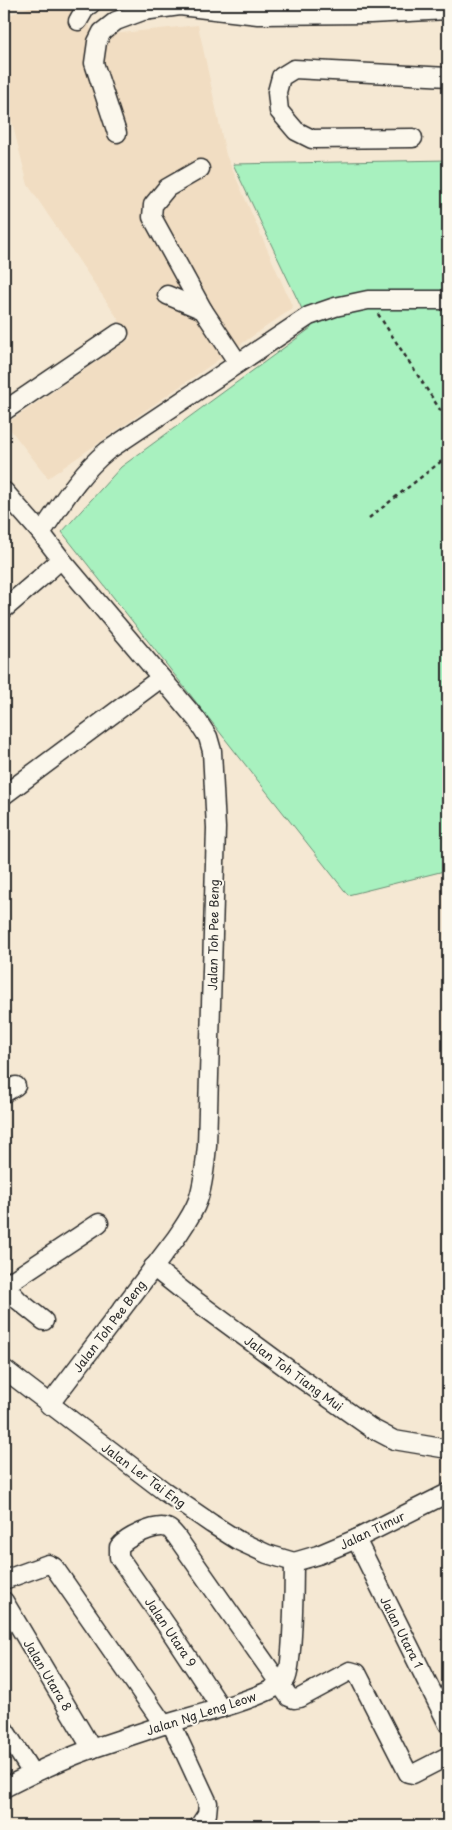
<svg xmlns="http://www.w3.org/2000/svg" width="452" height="1830" viewBox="0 0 452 1830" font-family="'Playpen Sans',sans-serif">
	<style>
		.built { fill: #f1ddc2 }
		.green { fill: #a8f1bf; stroke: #6a8e75 }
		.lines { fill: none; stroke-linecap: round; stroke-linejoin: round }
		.minor-casing { stroke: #2b2b2b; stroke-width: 21 }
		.path { stroke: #2b2b2b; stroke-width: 2.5; stroke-dasharray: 4 4; stroke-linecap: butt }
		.minor { stroke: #fbf7ec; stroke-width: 18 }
		.labels { text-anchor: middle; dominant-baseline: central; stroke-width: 4; stroke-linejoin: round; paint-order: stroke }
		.street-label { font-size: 12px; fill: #2b2b2b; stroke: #fbf7ec }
	</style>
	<rect width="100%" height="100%" fill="#f5e8d3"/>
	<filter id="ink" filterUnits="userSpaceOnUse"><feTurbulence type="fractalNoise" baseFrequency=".02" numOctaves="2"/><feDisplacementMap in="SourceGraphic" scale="10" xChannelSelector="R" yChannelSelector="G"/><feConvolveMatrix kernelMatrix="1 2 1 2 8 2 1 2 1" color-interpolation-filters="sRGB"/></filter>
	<g filter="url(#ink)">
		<polygon class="built" points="37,4 82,4 93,36 198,25 226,155 293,308 48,478 6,424 131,338 28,185 4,91 4,17"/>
		<polygon class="green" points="448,160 448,870 348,895 62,532 121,467 311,328 233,164"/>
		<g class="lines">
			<g class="minor-casing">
				<g id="minor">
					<polyline points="78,21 86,7 91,4"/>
					<polyline points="117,133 94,63 97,42 102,32 116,21 143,11 180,6 258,15 370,14 448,10"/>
					<polyline points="413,138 312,139 296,131 279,111 277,92 281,77 294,69 448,77"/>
					<polyline points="200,169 167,188 153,205 152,217 203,310"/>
					<polyline points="167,295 203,310 238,363"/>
					<polyline points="4,411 119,333"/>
					<path d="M4,491l37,42 20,26 136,161 11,17 4,14 4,77 -9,318c-2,18 -3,37 -9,54 -5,14 -14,26 -22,38l-127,167"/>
					<path d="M41,533c21,-30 38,-59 66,-82l202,-135 26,-9 33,-7h80"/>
					<polyline points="4,609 39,579 61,559"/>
					<polyline points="4,795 161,678"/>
					<polyline points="4,1093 16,1086"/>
					<polyline points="153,1267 192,1298 299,1377 371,1428 394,1440 448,1449"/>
					<polyline points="4,1285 19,1301 44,1321"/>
					<polyline points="4,1286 99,1223"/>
					<polyline points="4,1369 164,1491 212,1524 239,1541 267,1554 294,1562 318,1555 356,1539 448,1493"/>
					<polyline points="356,1539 448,1724"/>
					<polyline points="4,1580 48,1564 54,1567 164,1725"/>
					<polyline points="4,1601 92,1749"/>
					<path d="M221,1708l-52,-79 -50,-72v-10c7,-9 37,-24 48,-19 4,1 6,5 9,8l113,161 5,2 6,-1 50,-27 7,2 51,100 5,1 35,-18"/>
					<polyline points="171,1723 208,1803 207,1814 199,1826"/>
					<polyline points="4,1729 32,1773"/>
					<path d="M4,1788c29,-15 59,-29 90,-40 24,-8 48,-16 72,-24 25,-8 106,-27 120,-45 7,-11 8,-100 8,-117"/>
				</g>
			</g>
			<g class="path">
				<polyline points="378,314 448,422"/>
				<polyline points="369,518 448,456"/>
			</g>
			<use href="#minor" class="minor"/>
		</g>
	</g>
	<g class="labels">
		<g class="street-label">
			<text transform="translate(213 935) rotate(-89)">Jalan Toh Pee Beng</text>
			<text transform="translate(109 1326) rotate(-53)">Jalan Toh Pee Beng</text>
			<text transform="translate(294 1373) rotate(36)">Jalan Toh Tiang Mui</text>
			<text transform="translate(144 1475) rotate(36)">Jalan Ler Tai Eng</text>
			<text transform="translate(372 1530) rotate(-26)">Jalan Timur</text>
			<text transform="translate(171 1632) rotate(56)">Jalan Utara 9</text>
			<text transform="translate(402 1632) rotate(63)">Jalan Utara 1</text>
			<text transform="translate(48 1675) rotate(59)">Jalan Utara 8</text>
			<text transform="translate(201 1713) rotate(-18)">Jalan Ng Leng Leow</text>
		</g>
	</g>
	<rect width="452" height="1830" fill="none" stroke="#fbf7ec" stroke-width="20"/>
	<rect x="10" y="10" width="432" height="1810" fill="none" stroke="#2b2b2b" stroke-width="2" filter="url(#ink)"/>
</svg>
